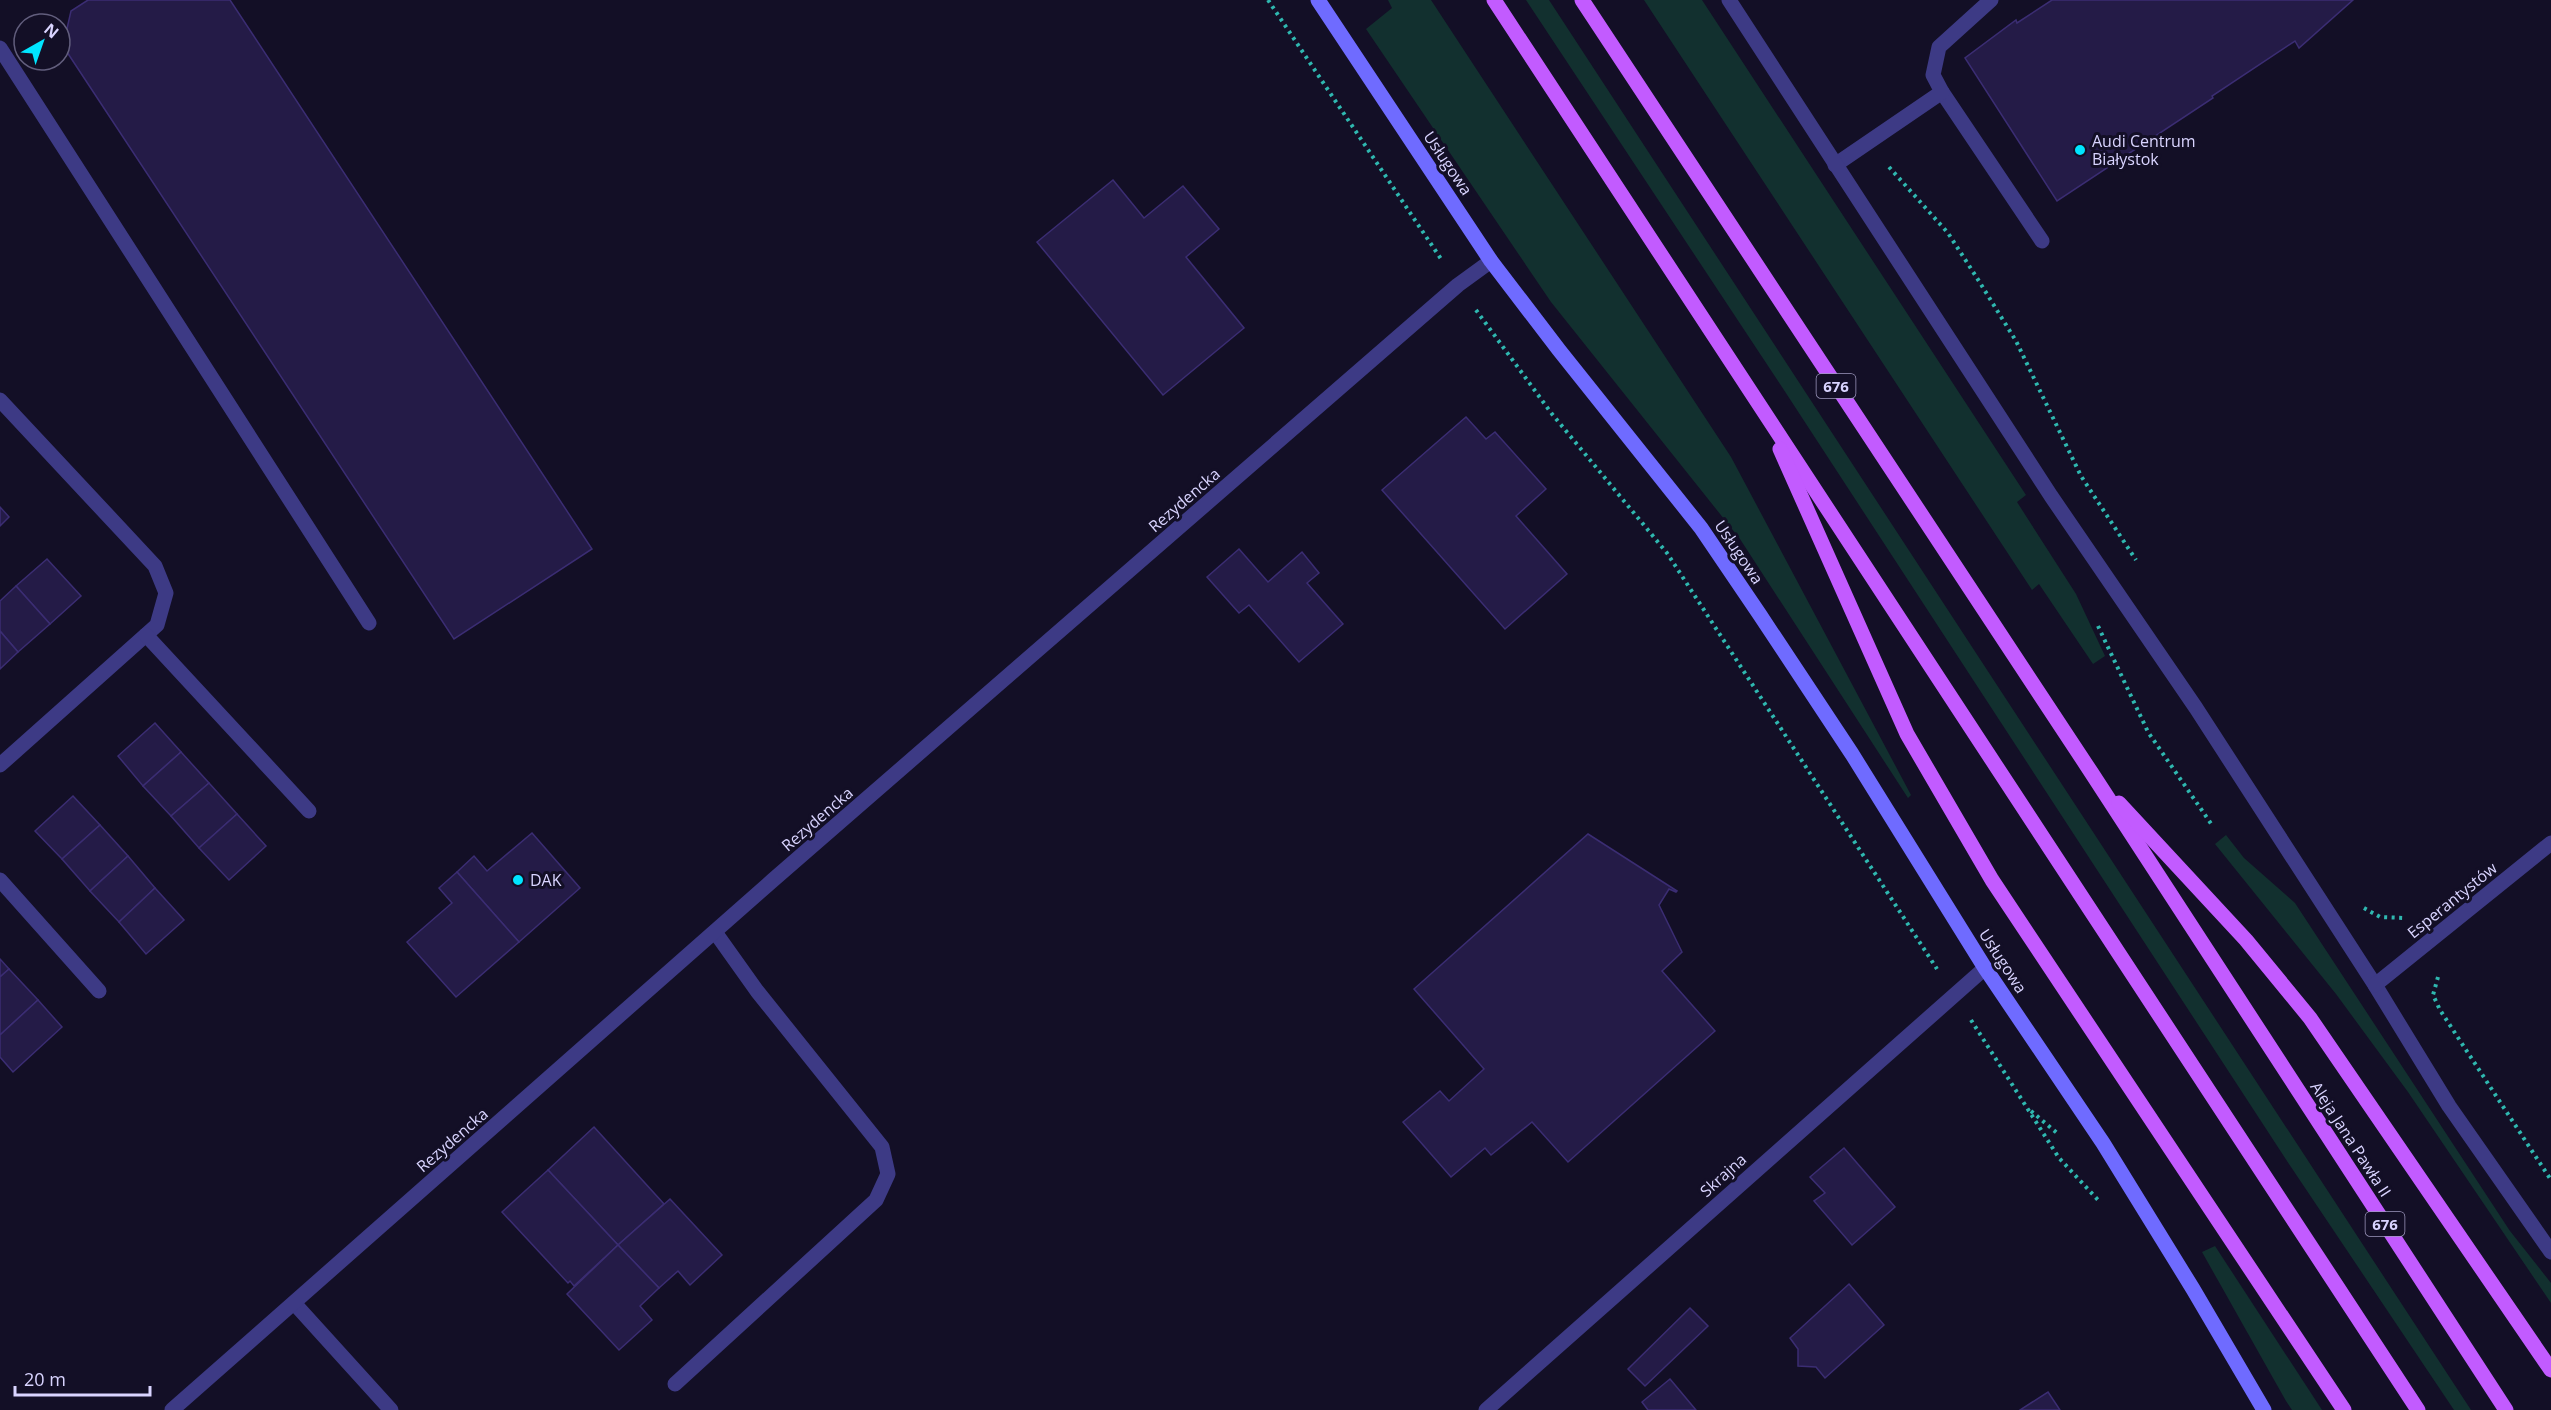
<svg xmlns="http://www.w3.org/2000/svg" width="2551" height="1410" viewBox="0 0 2551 1410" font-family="'Open Sans',sans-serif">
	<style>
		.green { fill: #12302f }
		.building { fill: #241b47; stroke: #3b2d73; stroke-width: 1.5 }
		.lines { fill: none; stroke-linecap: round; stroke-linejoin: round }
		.path { stroke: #2fb8b0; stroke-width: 4; stroke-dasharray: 3 4.5; stroke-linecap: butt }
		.lane { stroke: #3d3a85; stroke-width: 15 }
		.street { stroke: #3d3a85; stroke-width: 15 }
		.secondary { stroke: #6f6bff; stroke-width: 15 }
		.primary { stroke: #c25bff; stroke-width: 15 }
		.poi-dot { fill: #00e5ff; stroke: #130f26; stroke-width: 2 }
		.labels { text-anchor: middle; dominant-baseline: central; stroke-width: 6; stroke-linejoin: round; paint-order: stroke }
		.shield { fill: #130f26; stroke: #9e99be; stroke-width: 1.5 }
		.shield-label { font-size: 15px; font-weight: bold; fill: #d9d4ff }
		.poi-label { font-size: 16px; fill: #d9d4ff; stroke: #130f26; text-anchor: start }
		.street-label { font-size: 16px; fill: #d9d4ff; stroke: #130f26 }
	</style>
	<rect width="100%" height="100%" fill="#130f26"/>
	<g class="green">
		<polygon points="1388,0 1431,0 1731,457 1911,795 1908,798 1740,539 1551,302 1366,29 1392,8"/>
		<polygon points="1526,0 1549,0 2471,1410 2454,1410 2289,1164 1782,387"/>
		<polygon points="1644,0 1702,0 2026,495 2017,502 2076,594 2105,656 2093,664 2039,584 2032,590"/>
		<polygon points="2226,835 2244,858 2295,903 2510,1231 2551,1283 2551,1303 2408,1092 2336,994 2215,844"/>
		<polygon points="2215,1246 2322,1410 2292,1410 2286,1401 2202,1252"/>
	</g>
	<g class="building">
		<polygon points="88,0 230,0 592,549 454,639 63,46 71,11"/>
		<polygon points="2052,0 2353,0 2299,48 2295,41 2212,96 2213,98 2057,201 1965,58 2016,20 2017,23"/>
		<polygon points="1113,180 1144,218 1183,186 1219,229 1186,257 1244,328 1163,395 1037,242"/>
		<polygon points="1466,417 1486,439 1495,432 1546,489 1516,516 1567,574 1505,629 1382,490"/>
		<polygon points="0,507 9,517 0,526"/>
		<polygon points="1239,549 1268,582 1302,552 1319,573 1307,583 1343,624 1299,662 1249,605 1239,613 1207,577"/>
		<polygon points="47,559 81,596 50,624 16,586"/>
		<polygon points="16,586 50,624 18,652 0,631 0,601"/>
		<polygon points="0,631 18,652 0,669"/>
		<polygon points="155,723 181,752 143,786 118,756"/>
		<polygon points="181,752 209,783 171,816 143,786"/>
		<polygon points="209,783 237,814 199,848 171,816"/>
		<polygon points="73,796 100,825 62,859 35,831"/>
		<polygon points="237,814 266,846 229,880 199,848"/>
		<polygon points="100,825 128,856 90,891 62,859"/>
		<polygon points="532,833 580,888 519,942 457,872 474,856 487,871"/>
		<polygon points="1588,834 1677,891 1676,892 1669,889 1659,905 1682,952 1662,971 1715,1031 1568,1162 1532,1122 1491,1155 1485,1148 1451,1177 1403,1122 1440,1091 1449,1101 1484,1069 1414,989"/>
		<polygon points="128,856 155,888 119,922 90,891"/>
		<polygon points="457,872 519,942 456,997 407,942 452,903 439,888"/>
		<polygon points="155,888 184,920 146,954 119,922"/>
		<polygon points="0,959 9,969 0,977"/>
		<polygon points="9,969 38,1000 0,1035 0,977"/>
		<polygon points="38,1000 62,1027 13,1072 0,1057 0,1035"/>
		<polygon points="594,1127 664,1204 618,1245 548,1170"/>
		<polygon points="1844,1148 1895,1207 1852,1245 1814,1201 1825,1193 1810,1177"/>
		<polygon points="548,1170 618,1245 574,1286 570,1281 568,1283 502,1212"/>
		<polygon points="670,1199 722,1255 690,1285 678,1271 659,1288 618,1245"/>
		<polygon points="618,1245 659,1288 640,1306 652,1320 619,1350 567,1294"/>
		<polygon points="1849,1284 1884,1325 1825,1378 1816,1367 1798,1366 1798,1349 1790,1338"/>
		<polygon points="1690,1308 1708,1326 1645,1386 1628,1369"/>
		<polygon points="1670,1379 1696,1410 1648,1410 1642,1402"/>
		<polygon points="2048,1392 2060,1410 2020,1410"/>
	</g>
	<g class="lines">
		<g class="path">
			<polyline points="1268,0 1441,259"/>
			<polyline points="1889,167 1948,233 1977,278 2016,341 2081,476 2136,560"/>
			<polyline points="1476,310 1552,414 1667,553 1937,969"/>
			<polyline points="2098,626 2148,732 2212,825"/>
			<polyline points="2364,908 2380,917 2404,918"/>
			<polyline points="2438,977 2433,995 2440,1010 2551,1180"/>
			<polyline points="1971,1020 2059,1158 2098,1200"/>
			<polyline points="2031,1111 2057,1133"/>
		</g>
		<g class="lane">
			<polyline points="0,48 369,623"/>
			<polyline points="1942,92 2042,241"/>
			<polyline points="1835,165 1942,92 1933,75 1939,47 1991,0"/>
			<polyline points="0,400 155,566 166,593 157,625 0,765"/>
			<polyline points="146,635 309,811"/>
			<polyline points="0,880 99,991"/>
			<polyline points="294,1303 391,1410"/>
			<polyline points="675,1384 876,1200 888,1174 882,1147 757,991 715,932"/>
		</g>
		<g class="street">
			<polyline points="1729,0 2051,496 2196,708 2375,985 2449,1106 2551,1252"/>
			<polyline points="2375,985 2551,843"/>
			<polyline points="172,1410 773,880 1458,285 1491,261"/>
			<polyline points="1486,1410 1985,968"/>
		</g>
		<polyline class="secondary" points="1318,0 1491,261 1559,350 1701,528 1760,615 1852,754 1985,968 2103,1143 2193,1289 2264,1410"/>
		<g class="primary">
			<polyline points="1494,0 2418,1410"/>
			<polyline points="1582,0 2091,772 2506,1410"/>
			<polyline points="1780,449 1907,734 1992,880 2344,1410"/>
			<polyline points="2119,803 2246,940 2310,1018 2551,1370"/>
		</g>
	</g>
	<g class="poi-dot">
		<circle cx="2080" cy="150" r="6"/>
		<circle cx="518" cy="880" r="6"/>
	</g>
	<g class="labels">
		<g class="shield">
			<rect x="1816.5" y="374" width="39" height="24" rx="4.5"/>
			<rect x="2365.5" y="1212" width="39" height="24" rx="4.5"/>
		</g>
		<g class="shield-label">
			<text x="1836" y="386">676</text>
			<text x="2385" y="1224">676</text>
		</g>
		<g class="poi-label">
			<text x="2092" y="141">Audi Centrum<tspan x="2092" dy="18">Białystok</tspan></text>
			<text x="530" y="880">DAK</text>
		</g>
		<g class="street-label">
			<text transform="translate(1448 163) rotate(56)">Usługowa</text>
			<text transform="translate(1184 500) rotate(-41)">Rezydencka</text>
			<text transform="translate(1739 552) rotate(56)">Usługowa</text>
			<text transform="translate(817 819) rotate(-41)">Rezydencka</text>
			<text transform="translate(2452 900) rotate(-39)">Esperantystów</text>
			<text transform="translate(2003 961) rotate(57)">Usługowa</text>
			<text transform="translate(2351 1139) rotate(57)">Aleja Jana Pawła II</text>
			<text transform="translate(452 1140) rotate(-41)">Rezydencka</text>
			<text transform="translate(1723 1175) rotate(-42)">Skrajna</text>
		</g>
	</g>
	<g transform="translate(42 42) rotate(40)"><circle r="28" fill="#130f26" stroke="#625e7d" stroke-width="1.5"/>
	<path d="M0-4.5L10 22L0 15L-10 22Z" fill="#00e5ff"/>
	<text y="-9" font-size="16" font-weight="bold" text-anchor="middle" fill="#d9d4ff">N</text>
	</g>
	<path d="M15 1386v9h135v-9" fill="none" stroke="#d9d4ff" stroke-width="3"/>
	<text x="24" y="1386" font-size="18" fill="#d9d4ff" stroke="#130f26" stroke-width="4.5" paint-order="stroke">20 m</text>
</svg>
